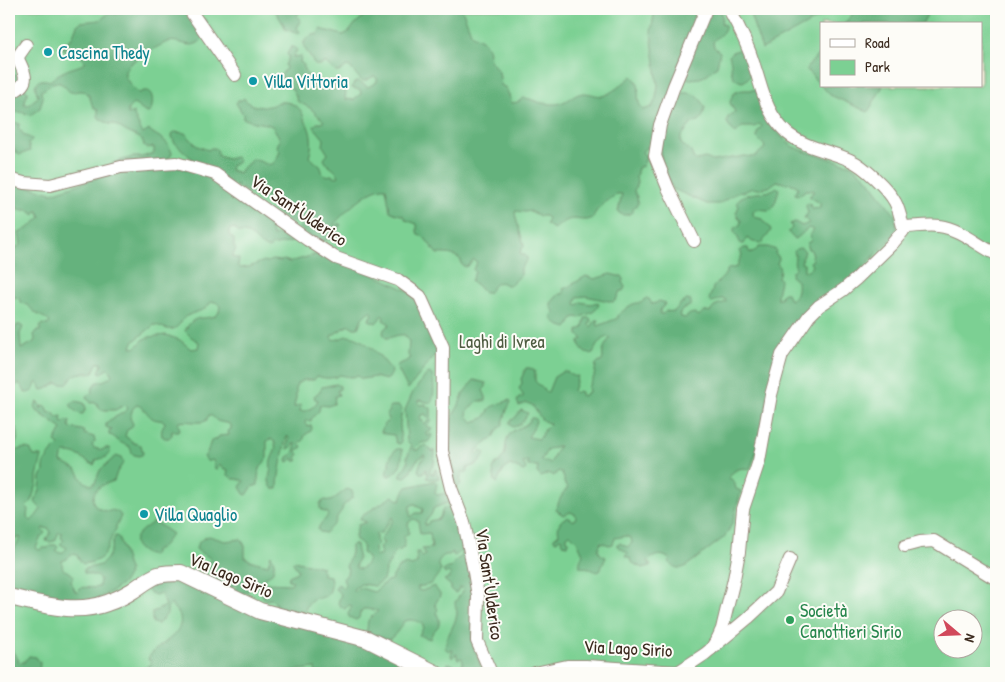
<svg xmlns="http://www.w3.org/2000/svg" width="1005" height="682" viewBox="0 0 1005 682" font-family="'Patrick Hand',sans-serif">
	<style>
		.green { fill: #7cd093; stroke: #5c7d58; fill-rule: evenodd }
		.forest { fill: #65b27d; stroke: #506e4e; fill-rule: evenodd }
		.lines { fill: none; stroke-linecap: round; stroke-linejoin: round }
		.minor-casing { stroke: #9a8b7c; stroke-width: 14 }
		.major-casing { stroke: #9a8b7c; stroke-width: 18 }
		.minor { stroke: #fff; stroke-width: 12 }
		.major { stroke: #fff; stroke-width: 16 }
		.culture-dot { fill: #0f9aa8; stroke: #fdfcf7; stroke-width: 2 }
		.leisure-dot { fill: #2e9e5b; stroke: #fdfcf7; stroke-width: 2 }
		.labels { text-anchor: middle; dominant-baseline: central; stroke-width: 4; stroke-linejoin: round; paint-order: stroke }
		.culture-label { font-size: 18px; fill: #0d838f; stroke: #fdfcf7; text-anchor: start }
		.street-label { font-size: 18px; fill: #3b2a1e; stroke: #fdfcf7 }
		.park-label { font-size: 18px; fill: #4e5c41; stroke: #fdfcf7 }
		.leisure-label { font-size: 18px; fill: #27864d; stroke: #fdfcf7; text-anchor: start }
	</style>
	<rect width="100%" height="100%" fill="#fdfcf7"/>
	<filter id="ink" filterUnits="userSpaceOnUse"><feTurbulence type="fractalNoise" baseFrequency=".02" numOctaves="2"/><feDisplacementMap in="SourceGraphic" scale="10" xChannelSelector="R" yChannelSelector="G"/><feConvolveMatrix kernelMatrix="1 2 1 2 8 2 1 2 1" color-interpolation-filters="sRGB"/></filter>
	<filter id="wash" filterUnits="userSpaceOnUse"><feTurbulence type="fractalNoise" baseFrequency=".0096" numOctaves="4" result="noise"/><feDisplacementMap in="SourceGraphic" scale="20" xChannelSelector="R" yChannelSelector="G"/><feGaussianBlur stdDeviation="1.12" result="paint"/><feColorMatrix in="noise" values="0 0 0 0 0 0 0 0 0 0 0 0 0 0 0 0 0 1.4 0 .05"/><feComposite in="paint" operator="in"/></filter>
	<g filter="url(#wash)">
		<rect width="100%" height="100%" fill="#f8ecda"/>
		<path class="green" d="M9,9h987v664h-987zM821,24h160v62h-160zM942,620h30v30h-30z"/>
		<g class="forest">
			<path d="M136,9h48l23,12c-1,7 -2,18 -9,22 -10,6 -19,-4 -30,-1 -5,1 -36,19 -39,23 -4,4 -6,10 -2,15 4,5 6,10 12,13 14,-8 16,9 11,19l-3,1c-6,-2 -8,-7 -14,-9l-5,5v5l6,-2v4l9,18 6,-4c11,9 18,8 23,23l-2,4 -4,3 -54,3 21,-6h9l12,-4v-6l-7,1 -3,-2 -1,-5 -3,-3 -13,-6 -13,-8h-5l-9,-5 -2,-3v-6l-5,-3c-3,-7 -3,-17 -14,-16 -4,0 -5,2 -8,1 -4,-1 -3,-3 -6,-5 -10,-11 -15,0 -24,4v3l2,3 -3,11 -9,7c-10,-3 -17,-6 -22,4v-8l1,-1 -1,-5v-25l3,-4 4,-2c5,3 5,6 5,11l7,7 -4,12 4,1 10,-8 -3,-11c3,-7 8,-7 15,-5 5,-4 9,-8 15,-10 7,-4 15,-4 21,-9l-6,-6h-8l-8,-6 -1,-2 3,-6 6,-4 5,-13 4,-3 19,-2 9,-7 7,1 10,-3h8z"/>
			<polygon points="274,9 301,9 297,16 301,21 297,28 300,32 298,34 285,29 284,25"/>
			<path d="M358,9h104l10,26 10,5 6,8 2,12 9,12 2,13 5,3 6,15 6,-1 5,-4c6,0 9,2 15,4 3,1 11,2 15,2 9,1 18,-7 26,-10 8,-3 15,2 23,2 8,-1 24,-15 30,-20 11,10 4,15 7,27 0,1 4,6 4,7l9,-3 4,-9 2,-12 -7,-54 4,-23h47l-51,138c-5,0 -6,1 -9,5l4,5 -3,9 -4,1 -2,4v2l-1,3 1,6 -3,9 3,6 1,7 -5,4v4c-6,3 -9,5 -15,0l4,-18h-5c-9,7 -21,13 -24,24 -9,5 -17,-1 -25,2 -6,2 -9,6 -14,9l-8,-5 2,-6 -3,-2h-5l-10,-5 -5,1 -10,-1c0,7 7,26 9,35l-4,6 1,3h4l2,3v2l-6,8v7l-10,10h-5c-9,-7 -13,2 -18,8h-4l-7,-8 -6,-4 4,-9 -2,-3 4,-6 -2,-3h-2l-4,5 -4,2 -4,-3v-4c-8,-7 -15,-6 -24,-6l-13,-17 -6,-2 -1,-4v-7l-11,-4 -2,-4 -10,-3 -4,-2 -4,-23c-17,-2 -41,25 -52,36l1,2 4,-3 2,2c-4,6 -13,18 -21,16 -6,-1 -16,-10 -21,-13l2,-3 -2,-6 3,-4 -2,-3 -4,3 -2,7 -2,1 -17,-12 -2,-7 -8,-6 3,-3 -11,2 -56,-30 -27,-25 -2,-6 1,-4 12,1 12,13 11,4 3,-2h4l3,3 -1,2 1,3 10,3 8,-2 2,3v2l-7,4 -1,4 9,3 4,-6 6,-4 2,-4c16,2 21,15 29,-8l-3,-3 1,-5 2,-2 -2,-6 -6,-9c-10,-4 -20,-3 -29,-8v-4l-7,-11 3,-4 1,2 4,-3c5,8 16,10 25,8 4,0 7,-4 11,-4 8,-1 17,3 21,9 2,3 3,8 5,11 6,10 7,24 3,35 3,3 8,6 11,9 4,6 0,12 11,9l6,2 2,-1c-4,-8 -12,-9 -15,-17l4,-5 -5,-8 1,-7 -10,-12 1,-2 2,-2h4l3,-2 -14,-13 -13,-7c-1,-8 -5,-13 -11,-17l-1,-4 -3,-1 -1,-4 5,-7 -1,-3 4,-8 -2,-3 4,-7h3l3,3 -4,7 8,-1 -1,6 4,3c-2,10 9,11 14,18l-2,4 2,2c7,0 10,-5 17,-7l1,4 8,3 2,4 -1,4 1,2 8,1 2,-3 4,-2 1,-2 -1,-3 -8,-2 1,-4 4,-3 5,2 6,4 9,-5v-4l-3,-2 -9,5 -4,-1 -11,-13 -3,-1 -8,6h-3l-11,-10 -3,3h-7l-11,-18v-5c4,-6 8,-7 14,-8l2,-5 23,6 6,-3 6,-8 9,-8v-3z"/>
			<path d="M708,9h12l2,8 -1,6 4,2c0,9 -7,10 -12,17l1,5 6,5 -3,14 -12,10 -5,2 -10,1 -9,-2z"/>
			<polygon points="748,9 835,9 762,49"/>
			<polygon points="857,9 930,9 922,24 844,24"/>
			<path d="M742,48l9,27 -6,6 -3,1c-16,-5 -8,-15 -13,-27l3,-3 7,-2z"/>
			<polygon points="821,51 821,86 806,69"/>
			<polygon points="822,86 883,86 868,112 830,95"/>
			<path d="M744,90h12l14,35 16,16 7,6 11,4 47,14 16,13 28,37 2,13 -4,9 -115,116 -21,97 -7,19c-9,-2 -17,0 -21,9l5,3 2,8 5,2 -8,30 -6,13 -5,5 -37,28c-7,3 -11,0 -17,-5l2,-3c-8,-6 -16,-4 -22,2l3,5 -9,2 -11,-6 -1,-4 -5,-2 3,-3 -11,-7v-2l3,-1 7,4 5,-4 -1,-5 -5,-2 -11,2 -2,6 -4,1 -8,-3 -3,8 3,5 5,2 -6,14c-6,2 -6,-1 -11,-3 -2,-1 -5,0 -9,-1 -1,-3 1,-10 3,-13l-6,-13 -7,-7 -3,2v4l2,1 -1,4 -5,-1 -2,-2 1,-3 -3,-1 -2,3 -3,-1v-2l5,-4c-2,-7 0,-15 9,-17l6,4 2,-4 -1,-3 -5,-2 -7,3 -7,-5c1,-5 5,-13 7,-17 2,-2 4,-4 5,-6l-4,-4v-5l-3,-6 -3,-1 -4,5 -5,-3 -8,4 -4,-4 1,-7h-10l-1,-2 2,-1 -1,-2 -5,1 3,7 -2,2c-5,-1 -9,-4 -14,-6l-6,4 -7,14 -2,-2 -2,-11 3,-7 4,-1 1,-3 3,-3c2,-7 1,-14 5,-21 5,-8 17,-6 22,-17h3l2,3 -3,8 -5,8 11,2 6,-10 5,-5 -8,-4 -10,-15 -5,-2 -8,3 -2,-5 2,-3 4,-1v-2l-4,-6 3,-6 -1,-4 5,-11h4l5,3v10l11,11h2l6,-15 10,-6 4,1c3,4 6,5 10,4l-5,15 3,2 2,-2 3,1v3l3,1 1,-2 4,-2 -1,-5 6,-10 2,-13 6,-3 1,-3c-2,-8 3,-14 7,-20l-3,-2 -10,9 -4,8c-8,3 -13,-4 -14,-12l4,-2 -5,-4v-5l5,-2 2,-10h5l1,3 -2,4 2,2 5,-7h3l-2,4 1,2 20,-8v-3c8,-6 13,-13 23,-12l5,-5 3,1 3,5 4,-1 3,-2 7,2 -6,7v4h3l3,-3 8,1 6,-8 7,-4 4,1v4l-9,5 -3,5 2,2 4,1 5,-4 5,-1 2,3 3,-1c3,-4 6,-4 10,-3l6,-7 10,-3 -1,-3h-4l-9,3 -3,-1c0,-5 4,-9 4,-14l11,-11 4,-7 9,-2 1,-4 4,-8 -2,-4 4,-3h4l1,4 4,1 6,-6h9l8,3 -1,4 3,2 1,3 -2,4c4,5 3,9 1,14l2,3c-1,7 -3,12 -3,18h4v-3l3,-2h3l3,7c7,-3 8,-12 7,-19l-6,-5 1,-5 4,-3c-4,-8 1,-9 -2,-17l2,-2 4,-1 5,3 -4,12 3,1v7h4l4,-5 -2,-4 3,-2 -2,-3 1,-4 -1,-3 -3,-1 -1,-2v-4l4,-2 -1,-7 3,-4 -4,-2c-6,3 -8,9 -15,11l-6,-7 4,-4 -2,-4 5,-2 7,4 7,-3 -5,-5 4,-5 -2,-7 2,-3 2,1 2,5 8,-1v-5l-10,-6v-2l3,-2v-3h-7l-7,5 -4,-1 3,-6 -1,-2 -7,-3 -3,1 -10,-3 -8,6 -12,2 -5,-1 -8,4 -4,-1 -21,13h-12l-34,-15 -11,-22 -2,-18 13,-52c6,-4 18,-7 25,0 3,2 5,7 7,10l-2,9 -4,5 -7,2 -11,14v7l9,6 4,9 3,1 8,-2 8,3 32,-5 9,1 11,-9 -1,-3 -7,-7v-5l5,-7 -2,-2 -6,3h-12l-6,6 -6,-5 -3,-6 1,-5 7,-5 -5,-9c2,-10 5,-12 14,-13zM557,446h2c-4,6 -5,12 -9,17l-3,-2 -4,1 -2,-2 7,-11 6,-1z"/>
			<polygon points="14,122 20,124 18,127 24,135 32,139 31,142 28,143 30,151 19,155 15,151 15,149 9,143 9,135 12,137 14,136 11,131 10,127"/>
			<path d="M175,166l39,10 57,42 -4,5 6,13 5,-1 2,-3h3l2,4 6,3 1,3 -21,4 -2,3c-12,-3 -15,-18 -30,-16l-5,-5 -5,2v5l5,4v8l2,2 -4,8 7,2 -1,7 2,2 9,-1 15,-6 3,1 5,-2 9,1 3,-1 6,2 31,-9 56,23 31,15 11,14 20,39 -1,7 -30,38 -12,-23c5,-4 10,-3 14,-8l-2,-3 1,-13 -4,-7c-8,-1 -13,3 -19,3l-3,-5 1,-4 6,-5 -7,-4 1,-3 -2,-2 -4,6 -2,2 -7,-3 1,-3 3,-2 -1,-3h-4l-6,6 -4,10h-4l-5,-3 -18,11 1,3c7,2 9,-2 15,-3 17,0 37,23 45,36l-3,6 -3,2 -11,-3 -13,2 -5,-3 -7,1 -10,-2c-7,4 -15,4 -23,1l-3,4h-10l-6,3 -2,3v12l-2,9h2l3,-2 2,1 -1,5c6,2 16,-5 18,-11l-3,-1 -1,-3 5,-4 3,-5 14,-3 4,2v3l-3,2 2,4 -4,1 -1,8 -6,2 -8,-1 -1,6 -7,7 -1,3 -5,-1 -1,3 3,4 3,-2 1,3 -1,3 -6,4 -2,6 -5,2 4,3 -1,2 -4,2v2l2,2 -3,4 2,2 -1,1h-3l-1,-3 -3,3 -2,1 -1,-2 1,-3c6,-2 6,-8 8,-13h-3l-1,3 -4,2 -1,-3 2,-8 -2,-2 -1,3c-3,16 -8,35 -8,50h-5c-6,-6 -4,-12 -2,-20 0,-3 -1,-5 0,-8 2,-9 7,-10 3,-20l-3,-2 -4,2v17l-8,12 -1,8v7l-6,2 -5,8 -3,-1 -4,-7 4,-6 -7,-2h-4l-6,-5 1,-4h-4l-3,-4h-3v3l-4,-1v-7l-4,-1 -2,2 -4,-5 3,-4 4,-12 6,-2 2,-3 10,-1 -1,-4 3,-2v-4c-4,-3 -9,-2 -14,-4 -3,-3 -4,-5 -8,-6l-3,6c-9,3 -18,-1 -27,1l-1,3 2,4 -1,2h-7v4l-3,3h-4l-3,-2c-1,-5 0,-8 3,-13l-1,-2c-4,-1 -9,-1 -12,-3 -6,-5 -8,-11 -15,-13l-4,3 -3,10 3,6 -2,4 -4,2 -2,6 9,7 7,2 2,8 -1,2 -4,1 -6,-2c-2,-11 -5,-7 -12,-12 -5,-3 -5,-6 -11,-7v-3l3,-2 -6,-3v-4c6,-6 17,-8 22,-15l-3,-3 -10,5h-14l-5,-8 -5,1 -5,-6 1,-2 5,-2c2,-17 10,-7 20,-18l-1,-4 -4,-2 -5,4 -3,-1 3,-7 -1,-2h-4l-4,10c-6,0 -13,-1 -18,2 -8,6 -5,12 -18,8l-11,6 -4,1 -3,-7h-3c-2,7 -3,9 -10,10 -3,-3 -3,-6 -6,-9h-2l-6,6 -3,-1v-73l1,13 3,1 3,-2 1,-3h3l3,2 -3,7 1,15 13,-7 1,-3 -1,-4 3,-4h3v-4l2,-3 5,1 3,-2c-4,-7 -9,-5 -14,-10 -7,-5 -5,-7 -14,-10l-3,-5 -6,-1 -4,-2v-48h9l3,-3 -2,-11 11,-6 11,-10 -3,-6h-2l-1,4 -7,-5h-8l-11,-9v-20l43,12 69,-23zM211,302h5l4,4 -1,6 -4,4c-14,4 -22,-2 -30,15l6,6 8,5 -1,6 -7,1 -11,-9 -14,-5 -17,2 -6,3 -8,8 -4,-1 2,-5 21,-17c6,0 13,6 19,4 7,-2 8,-10 14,-13 10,-6 17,-3 24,-14z"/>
			<path d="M777,187l2,2c-2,6 -3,19 -11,21 -4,0 -9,-1 -13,-1l-2,4 1,4 8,2c3,6 6,4 9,11 -2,5 -6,8 -9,13l-9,-1 -6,-4 -3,6h-3c-3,-4 -3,-9 -7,-12v-4l6,-3 1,-4 -5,-8 3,-7 -2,-3c1,-2 2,-5 5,-6 5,-4 18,-4 24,-5 4,-1 8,-3 11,-5z"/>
			<path d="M610,274l8,2h4l2,3 -2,3 3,5 -2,4h-3l-4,9 -3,2 -27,-6 -9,1 -2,7 3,1 2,-3 11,2 6,-2 2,2c-4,11 -11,8 -19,14l-5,-1 -3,2 -2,5 -3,4 -9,-3 -7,-7 4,-6 -4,-5v-4l8,-9h4l1,-3 -1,-2 5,-2 18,-11 9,3z"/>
			<path d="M430,373l2,2c2,8 3,21 -1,28l-12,-3 -1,3 2,2 6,-1v2l5,2v8l-2,2 -2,-1 -1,-3 -5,1 -1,5 3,1v2l2,1 5,-5 2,2 -5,5v1h3l2,2 -2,3h-3l-1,1v2l2,1 3,-2 1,2 -4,6c-5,0 -11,2 -14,8h4l1,-2 7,-3 4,4 1,2h4l-1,13 -4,6v3l4,1v-4l2,-1 3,9 -3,1h-6l-3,-1 1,-4 -2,-2v-3l-3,4h-3l-2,-2 3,-10 4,-5 -1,-1 -7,5 -8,14 -4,3h-4v-3l7,-12 -1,-5 4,-10v-2l-4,-4 -2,-31 8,-18 14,-18z"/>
			<path d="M474,380l12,3v4l-3,3 3,7v4h-8l-10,9 -1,6 6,6 11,-4 7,-11 19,-7 1,2 -4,8 -5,16 -3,2 -5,9 -18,14 1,3 5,-3 3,2c-3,10 -9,12 -18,15l1,3 -3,2 -2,-2 -3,9 1,4 -4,3 -8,-29 -2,-18 5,-9c-5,-12 3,-17 7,-26 1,-3 2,-6 3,-8 2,-6 8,-12 12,-17z"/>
			<path d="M75,401l9,2 2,5 -3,6c-6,0 -10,-4 -13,-10z"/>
			<path d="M37,402l3,1 1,6 2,-3 4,1 2,6 2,-1 3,1 1,2 2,2 5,-1 -1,6 2,1 2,-2h5l-1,5 1,2 12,2 3,2 -1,2 10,3 1,5 -3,3 2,3 8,2 3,-2h4l1,4 -3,5 -11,3 -2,5c-12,-5 -13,-12 -29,-12l-3,3 -1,6 15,7c6,8 4,12 15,16l4,-2 5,-13 16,-14 5,2 3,4 -7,10 -3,9c-9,3 -20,6 -21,17 -1,8 6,12 14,13 6,1 2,-2 8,0 4,1 4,2 6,5l-5,10v3c-12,19 -5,31 -33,35l-2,-2 -4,-7 -6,-1 -4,5 -5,2c0,14 4,6 12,15l-3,5 4,10 3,2 1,-5c8,-2 13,1 20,-1l1,-8 -4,-3 -12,-3v-4c5,-2 11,-2 16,-4 11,-6 11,-19 15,-29h2l2,2 10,32c-1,13 -13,19 -23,24 -4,2 -7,5 -11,6 -8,2 -16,0 -24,0 -6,0 -12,1 -19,1 -5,-7 -12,-12 -21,-13l-7,8 -15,-3v-40c7,-4 7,-9 12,-15l-2,-1 -5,3 -5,2v-86h4c3,-7 10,-9 17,-7l4,7h8v1l-5,19v9l-4,10 -1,6 -6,6 2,2 -1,8 4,4 5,-5 5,-7 -6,-7 5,-12 1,-13 3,-6c-2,-10 8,-19 15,-26l-4,-3 7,-13 -25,-18 -2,-5zM44,528l5,1 2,3 -4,6 -1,3 3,1 6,-1 4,-9 3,1 -1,5 3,2 -4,4 7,4 -4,4 -4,1 -3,-3 2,-3 -2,-2h-5l-3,3h-5l-4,2 -3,-2 5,-11 4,-4 -3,-4z"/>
			<polygon points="390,406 399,406 402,409 400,423 401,443 399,444 396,443 394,435 385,434 381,432 384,424 388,422 389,419 387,415"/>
			<path d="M521,410l7,3c-4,7 -7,13 -15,14l-3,-2v-4l5,-3z"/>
			<path d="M9,422c13,6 10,18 3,28l-3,-1z"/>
			<path d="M397,449h5c1,11 -2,23 -13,27l-2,-1c-1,-4 0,-7 3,-10l-1,-2c1,-6 3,-11 8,-14z"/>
			<path d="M434,481l3,2 -2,10 2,2 9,-2 15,32 9,52 -1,4 4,9 -1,52 11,31h-31l-5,-6 1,-4c5,0 7,5 12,5l3,-5 -1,-5 -4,1 -1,-1v-3l-1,-1 -4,4 -1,-3 2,-5 -5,1 -3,-3c1,-13 10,-22 12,-34 0,-5 -2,-7 -2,-12l8,-11 -1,-3h-3l-2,4 -2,1 -4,-3v-4l-7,-6 6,-3 1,-3 -3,-2 -3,2 -2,-3 5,-3h3l4,-7 7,-5 1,-3 -1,-3 -7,6 -2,-1v-3l-4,3c-5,-1 -9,3 -11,8l3,7 -1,2c-2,2 -7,11 -10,12 -3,2 -8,2 -12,3v3l4,1 12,-5 6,8v2l-5,8 3,6 -2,2c9,17 -3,14 -6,27l-11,-4 4,-7v-3c-6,-5 -12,-6 -19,-4 -4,7 -9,16 -17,19l-21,-8c2,-4 1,-7 2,-11 1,-4 7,-6 10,-10l-11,-2h-4l-3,4 -1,5 -3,2 -7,-3 -1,-3 4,-8 -3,-1 -4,4 -5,-3 -2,-3 3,-9 -6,-5 2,-4 2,-1 2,3 2,1 2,-4 -2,-5 4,-5 1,-5 -2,-2 5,-14v-7l2,-2 3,1c0,4 3,11 2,13 -1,4 -3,5 -2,10l4,1c5,-3 6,-5 8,-10l-2,-4 -4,-2 1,-7 -3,-4 -4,-2 -1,-4 3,-11 8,-3 -6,-3 2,-3c10,-7 20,-13 31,-20l6,4 2,-1 3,-8 3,-4zM447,503l3,2v1c-10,2 -7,6 -11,13l-10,2 -1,3 -3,1v-3l6,-7 3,-7zM414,504h2v2l7,3 -1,4h-6l-5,4 -1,-3v-8zM392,517l1,3 -13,20 1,2 3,1 -5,4 2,7 -2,2h-3l-2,-7 4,-6 -2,-2v-7l5,-1zM413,519l5,2 2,13 10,-1 2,15 -10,1 3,6 -2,2 -3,-2 -1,-3h-3l1,11 -5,3 -6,-2 -8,4 -7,12 -4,1 -13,11 -13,-4h-3l-1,3h-3l-1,-2 8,-5 14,2 8,-6 3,-11 10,-19 3,1 5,-4v-11l5,-3 -1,-10z"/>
			<path d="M347,489l5,2 1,2 -1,5 -9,8 -1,4 -5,7 -3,7 -9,9 -5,-1 -2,-2c2,-9 9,-9 10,-17l-6,-2 -2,-2v-6l5,-3 6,1z"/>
			<path d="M154,521l18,13c-3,3 -8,12 -11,13 -5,4 -6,3 -9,9 -5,-1 -7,-2 -11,-5 -17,-12 4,-22 13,-30z"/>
			<path d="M209,536l16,5 16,-2 4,7v12c8,4 15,5 23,7l3,-10c4,6 4,12 1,18 -9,4 -12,16 -22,15l-2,3 -8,3 -5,-4 2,-3v-4l-4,2 -1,4 -25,-11 7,-2 -5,-9 2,-8c-4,-4 -11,-5 -15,-10 1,-7 7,-11 13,-13z"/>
			<path d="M293,561l30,6 -3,2 3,2v4l7,1c2,10 2,19 -10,22 -2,1 -3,0 -5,0 -6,2 -10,10 -11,16l-27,-7 -2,-5 -4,-3 -5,1 -4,-5 1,-11 2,-1 26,1 2,-3 -5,-1 1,-4 8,-4 1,-2 -5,-7z"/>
			<path d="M171,575l195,66 55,32h-105l-1,-5 -37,5h-137l5,-6 5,-3v-3l-3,-2c5,-13 37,-23 32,-42 -1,-4 -7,-9 -9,-13l-4,5v5l-9,10 -5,-1 -1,-4v-7l14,-6 -5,-13 -6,2 -6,-3 -2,-3z"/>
			<path d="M9,647l3,2c1,6 6,6 7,14l5,-1 5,-6 7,1 4,6 -1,10h-26l-4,-6z"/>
		</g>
	</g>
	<g filter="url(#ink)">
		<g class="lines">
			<g class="minor-casing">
				<g id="minor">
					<polyline points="189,9 235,75"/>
					<path d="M9,94c21,-11 18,-16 9,-35l1,-4 7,-10"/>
					<polyline points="9,179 24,183 50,185 121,167 176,163 215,174 308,240 336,258 398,280 420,296 443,347 442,451 451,488 464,522 474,572 478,596 477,641 491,673"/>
					<path d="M903,227c12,0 25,-3 36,-1 22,3 38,19 57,28"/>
					<polyline points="694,241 668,188 655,156 660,125 674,86 706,9"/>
					<polyline points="905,546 920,542 934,541 996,579"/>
					<path d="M711,649l7,-11 4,-9 12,-50 5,-27 4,-43 16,-48 12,-66 11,-40 27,-39 10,-10 24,-16 13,-11 36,-35 11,-13v-4c-2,-8 -4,-18 -8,-25 -7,-13 -31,-36 -45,-42 -20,-9 -45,-12 -63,-27 -22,-21 -24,-42 -33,-68 -6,-20 -15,-38 -25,-56"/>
					<polyline points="535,673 567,666 586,666 678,672 705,654 748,618 776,592 790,559"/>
				</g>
			</g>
			<g class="major-casing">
				<path id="major" d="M9,597c32,7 66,18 98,6 9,-3 17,-7 25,-12 8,-5 16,-12 26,-16 8,-2 15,-2 23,-2l79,38 107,28 68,34"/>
			</g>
			<use href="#minor" class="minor"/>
			<use href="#major" class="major"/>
		</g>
	</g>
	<g class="culture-dot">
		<circle cx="48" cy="52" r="5"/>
		<circle cx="253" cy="81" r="5"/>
		<circle cx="144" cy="514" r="5"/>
	</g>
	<circle class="leisure-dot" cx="790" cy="620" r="5"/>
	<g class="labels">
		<g class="culture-label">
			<text x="58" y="52">Cascina Thedy</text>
			<text x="263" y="81">Villa Vittoria</text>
			<text x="154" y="514">Villa Quaglio</text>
		</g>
		<g class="street-label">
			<text transform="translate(299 210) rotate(34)">Via Sant'Ulderico</text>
			<text transform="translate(231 575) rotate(23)">Via Lago Sirio</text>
			<text transform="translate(490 584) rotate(82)">Via Sant'Ulderico</text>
			<text transform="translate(628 648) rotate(3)">Via Lago Sirio</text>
		</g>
		<g class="park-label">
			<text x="502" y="341">Laghi di Ivrea</text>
		</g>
		<g class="leisure-label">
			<text x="800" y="610">Società<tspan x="800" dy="21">Canottieri Sirio</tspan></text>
		</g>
	</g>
	<rect width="1005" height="682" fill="none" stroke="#fdfcf7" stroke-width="30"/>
	<rect x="820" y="22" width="162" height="65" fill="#fdfcf7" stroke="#afa8a0"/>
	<rect x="830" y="39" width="25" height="8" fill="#ffffff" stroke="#afa8a0"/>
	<text x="865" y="48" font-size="15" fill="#3b2a1e">Road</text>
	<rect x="830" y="60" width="25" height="15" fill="#7cd093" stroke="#afa8a0"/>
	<text x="865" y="72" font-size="15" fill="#3b2a1e">Park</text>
	<g transform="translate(958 634) rotate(109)"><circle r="24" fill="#fdfcf7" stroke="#afa8a0"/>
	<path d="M0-4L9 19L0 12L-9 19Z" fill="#d1495b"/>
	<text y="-8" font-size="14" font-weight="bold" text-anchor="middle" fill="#3b2a1e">N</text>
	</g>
</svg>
